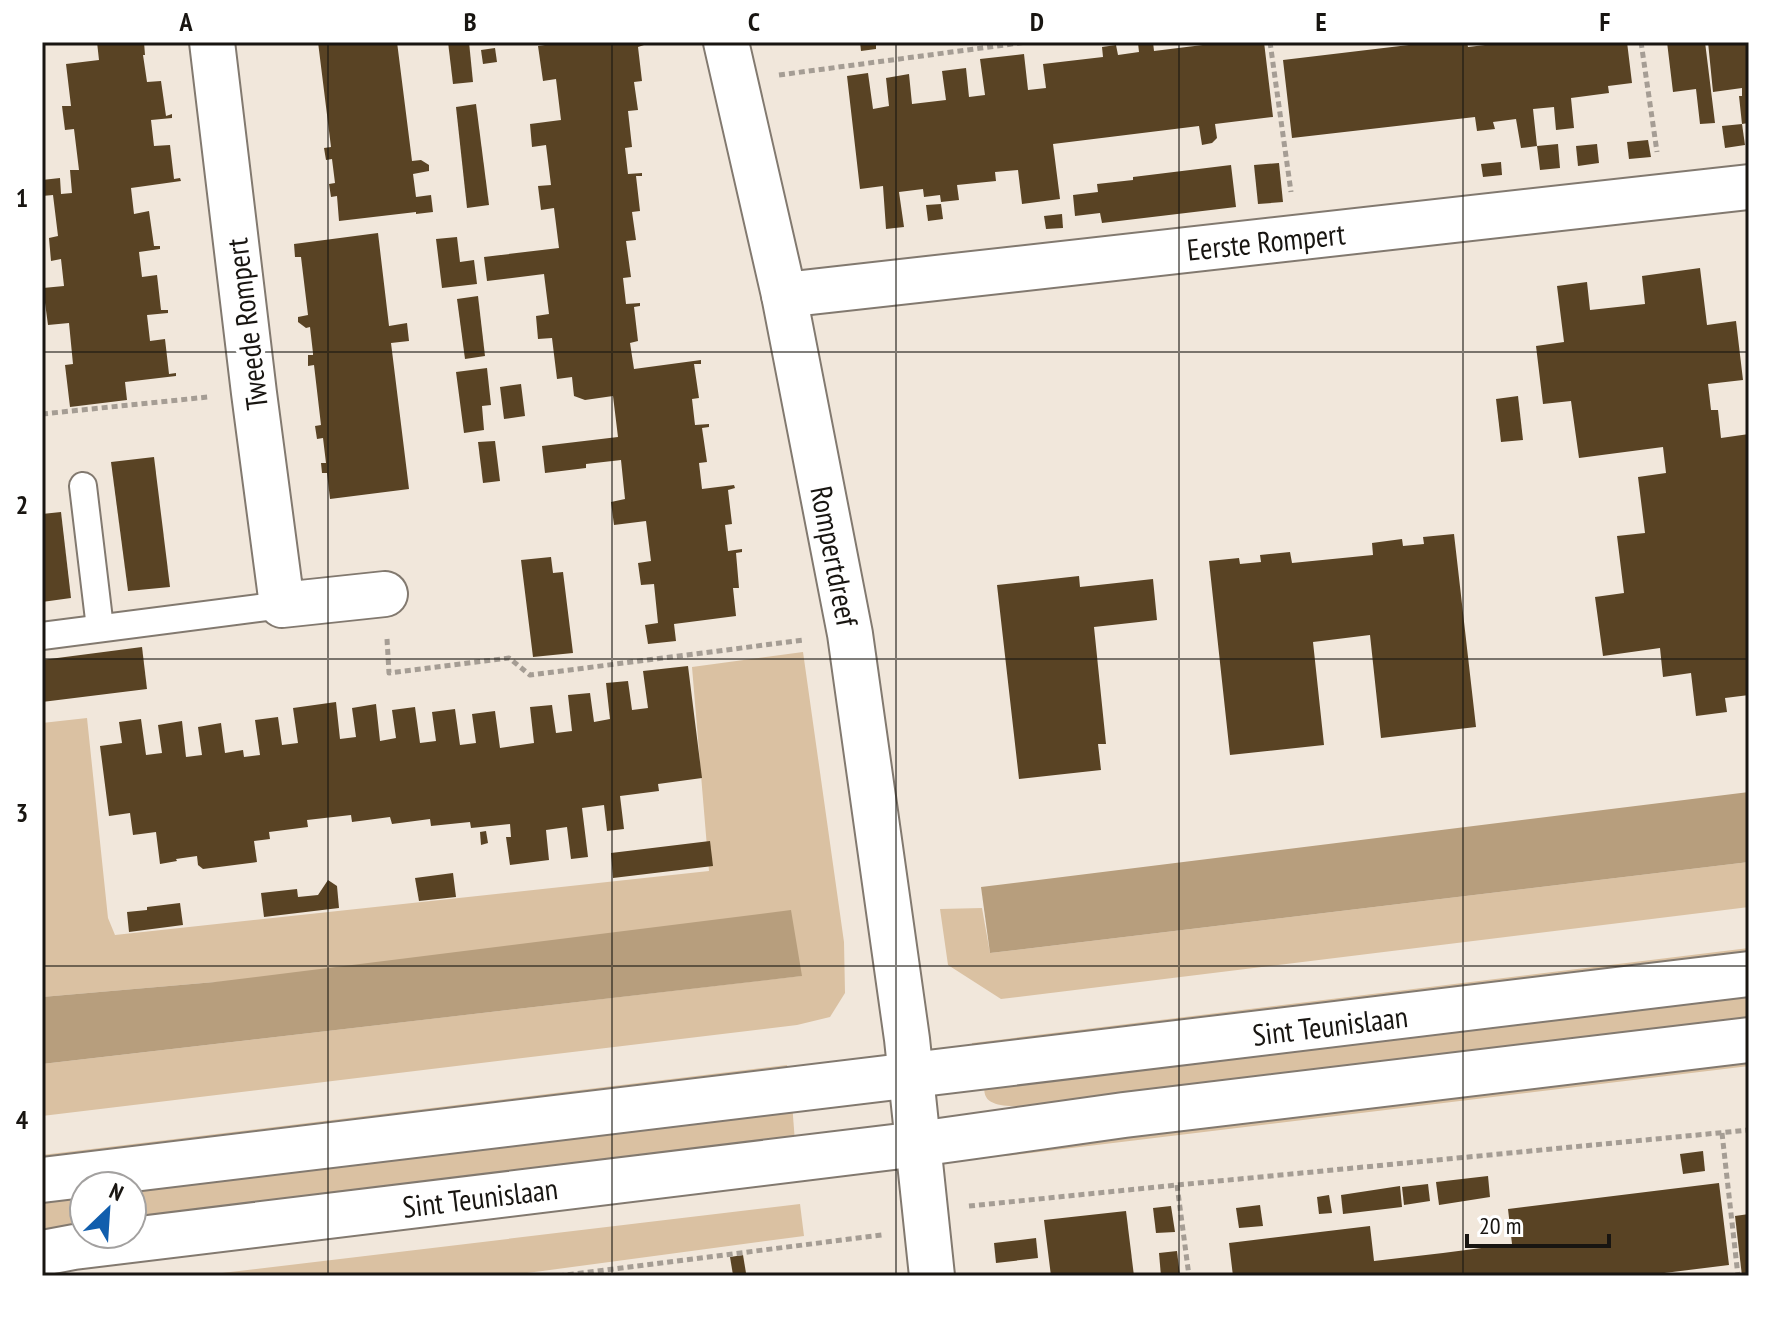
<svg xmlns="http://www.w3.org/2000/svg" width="1791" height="1318" viewBox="0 0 1791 1318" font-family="'PT Sans Narrow',sans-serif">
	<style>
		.green { fill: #dac1a2 }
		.water { fill: #b79e7d }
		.building { fill: #594324 }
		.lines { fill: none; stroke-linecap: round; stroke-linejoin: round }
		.lane-casing { stroke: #82796f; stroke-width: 30 }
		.street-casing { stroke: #82796f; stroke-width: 48 }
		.secondary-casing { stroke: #82796f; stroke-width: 48 }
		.path { stroke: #a59d94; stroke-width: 5; stroke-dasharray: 6 4; stroke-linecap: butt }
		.lane { stroke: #fff; stroke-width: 26 }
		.street { stroke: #fff; stroke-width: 44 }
		.secondary { stroke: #fff; stroke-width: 44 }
		.grid { fill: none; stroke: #181511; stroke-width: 2; stroke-opacity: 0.55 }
		.labels { text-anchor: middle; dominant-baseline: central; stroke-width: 8; stroke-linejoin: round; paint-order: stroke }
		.street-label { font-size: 30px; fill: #181511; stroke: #fff }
		.neatline { fill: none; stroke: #181511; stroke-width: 3 }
		.grid-label { font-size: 26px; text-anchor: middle; font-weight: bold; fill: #181511 }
	</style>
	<rect width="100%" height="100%" fill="#f1e7db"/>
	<g class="green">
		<polygon points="803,652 844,942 845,993 830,1017 797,1025 42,1116 42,1064 801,976 215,982 42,997 42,723 87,718 108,918 115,935 709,871 692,667"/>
		<polygon points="1749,862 1749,907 1001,999 948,965 940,909 982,908 990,953"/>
		<polygon points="1749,948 1749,960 972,1046 972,1043"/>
		<path d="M1749,987v39l-728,81c-17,-2 -41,0 -36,-23z"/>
		<polygon points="1749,1054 1749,1066 1006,1156 1005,1144"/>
		<polygon points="787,1065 788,1072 42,1167 42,1155"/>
		<polygon points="792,1103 795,1142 132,1223 132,1186"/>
		<polygon points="84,1189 84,1229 42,1236 42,1194"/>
		<polygon points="800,1204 804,1236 505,1276 197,1276"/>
	</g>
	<g class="water">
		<polygon points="1749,792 1749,862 990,953 981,887"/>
		<polygon points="791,910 802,976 42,1064 42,997 215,982"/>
	</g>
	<g class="building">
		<polygon points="97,42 144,42 145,55 143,55 147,82 161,81 166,116 172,114 172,118 151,120 154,146 170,145 174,179 180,178 181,181 131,188 134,214 149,211 154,246 160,246 160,249 139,252 142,277 157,275 161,310 168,310 168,313 147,315 150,341 165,339 169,374 176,373 176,376 125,382 127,400 70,407 65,365 73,364 69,323 48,325 43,288 64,286 61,259 51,261 49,238 58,236 53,195 42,196 42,180 60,178 61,194 72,193 70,170 79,170 74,129 65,130 62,106 71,106 66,64 99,60"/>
		<polygon points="318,42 397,42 412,161 421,160 429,165 429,171 413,174 416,197 431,195 433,212 416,214 416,212 339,221 337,196 331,197 329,184 335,183 332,159 326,160 324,148 331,147"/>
		<polygon points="448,42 469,42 473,82 453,84"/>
		<polygon points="551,42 629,42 630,45 644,43 644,45 638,47 642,81 634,82 638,110 628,111 632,147 625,148 628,174 642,173 642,176 636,176 640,211 632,212 636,240 626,241 631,277 623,278 626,304 640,303 640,306 634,307 638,341 630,343 634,369 701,360 701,364 694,364 699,398 692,399 695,425 709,424 709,427 702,428 707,462 699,463 702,489 734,485 735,488 728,490 732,524 725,525 728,551 742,549 742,552 736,553 739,588 733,588 736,616 674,624 676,641 648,644 645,625 658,623 654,584 641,585 638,563 651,561 646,521 614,525 611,502 625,499 621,460 586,464 586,468 545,473 542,446 618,437 613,396 585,400 574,396 572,377 557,379 552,338 538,339 536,316 549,314 544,274 487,281 484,257 559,248 554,208 541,210 538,186 551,185 546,145 532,147 530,124 561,120 556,79 543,81 538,46 552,44"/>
		<polygon points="860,42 876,42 876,49 861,51"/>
		<polygon points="1147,42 1153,42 1154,51 1227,42 1264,42 1273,117 1215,124 1217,138 1212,143 1202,145 1199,126 1053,144 1060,199 1022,204 1018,170 995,172 996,181 957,185 959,200 941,202 940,195 924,197 923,189 899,192 904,227 886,229 883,186 860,189 847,76 868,73 873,109 889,106 886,78 909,74 912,104 946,100 942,71 966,68 969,97 985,95 980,59 1024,54 1028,90 1046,88 1043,64 1103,57 1102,47 1116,45 1118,55 1139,52 1138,43"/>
		<polygon points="1434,42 1467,42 1468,47 1485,45 1485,42 1627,42 1632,83 1608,86 1609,93 1571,98 1574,128 1556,130 1554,107 1533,109 1537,146 1558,144 1560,168 1540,170 1537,146 1521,148 1516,119 1493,122 1495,129 1477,131 1475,117 1292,138 1283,60"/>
		<polygon points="1667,42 1705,42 1715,123 1700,124 1696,89 1673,92"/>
		<polygon points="1708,42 1749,42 1749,123 1742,124 1739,96 1742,96 1742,88 1713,92"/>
		<polygon points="495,48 497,62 483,64 481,50"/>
		<polygon points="476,104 489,205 467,208 456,107"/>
		<polygon points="1742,124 1745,145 1725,148 1722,126"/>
		<polygon points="1648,140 1651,157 1629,159 1627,142"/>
		<polygon points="1597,144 1599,163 1578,166 1576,146"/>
		<polygon points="1501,162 1502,175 1483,177 1481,164"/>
		<polygon points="1279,163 1283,202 1258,204 1254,165"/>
		<polygon points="1231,165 1236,207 1102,223 1100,213 1075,216 1073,195 1098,192 1097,184 1133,180 1133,177"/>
		<polygon points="941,204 943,219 928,221 926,205"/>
		<polygon points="1062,214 1063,228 1046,229 1044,216"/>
		<polygon points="378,233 389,326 407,323 409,341 391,343 409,489 330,499 327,473 322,473 321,463 326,463 323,438 317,439 315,426 321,425 314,365 308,366 308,355 313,355 313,353 310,327 306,328 298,322 298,317 308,315 301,257 295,257 294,244"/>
		<polygon points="457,237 460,262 474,260 477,284 442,288 436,239"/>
		<polygon points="1700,268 1707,325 1736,321 1743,380 1708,384 1711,410 1718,410 1721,438 1749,434 1749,695 1725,698 1727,712 1696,716 1691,673 1663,677 1660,648 1603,656 1595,597 1624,593 1617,536 1645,533 1638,477 1666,473 1663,447 1579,458 1571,401 1543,404 1536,346 1564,342 1557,286 1587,282 1590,310 1645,304 1642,276"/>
		<polygon points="478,296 485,356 465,359 457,299"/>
		<polygon points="487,368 491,405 482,406 484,430 464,433 456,372"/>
		<polygon points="521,384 525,416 504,419 500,387"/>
		<polygon points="1518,396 1523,440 1501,442 1496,399"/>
		<polygon points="495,441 500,481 483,483 478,442"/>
		<polygon points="154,457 170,587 128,591 111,462"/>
		<polygon points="61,512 71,598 42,602 42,514"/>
		<polygon points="1454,534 1476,727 1381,738 1370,635 1313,642 1324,745 1230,755 1209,561 1239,558 1240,564 1261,562 1260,555 1290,552 1292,563 1373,555 1372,543 1402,539 1403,546 1424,544 1423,537"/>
		<polygon points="551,557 553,573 563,572 573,653 533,657 521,560"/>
		<polygon points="1079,576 1080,587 1153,579 1157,620 1094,627 1106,744 1098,744 1101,770 1019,779 997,585"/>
		<polygon points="142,647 147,689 42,702 42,660"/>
		<polygon points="688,666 702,778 658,784 659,791 620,796 624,829 607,831 604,805 582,808 588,857 571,859 567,827 546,830 549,860 510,865 506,837 511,837 510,824 471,828 470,822 431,826 430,819 392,824 390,817 352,822 351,815 307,820 308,827 269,832 270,839 254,841 257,862 203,869 198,865 197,856 176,859 177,861 160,864 156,832 133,835 130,813 109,816 100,746 122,743 119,722 141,719 146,755 162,753 158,725 182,721 186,757 202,755 198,727 221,723 225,753 243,750 244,757 260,755 255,720 278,717 282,745 298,743 293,708 336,702 340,739 356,737 352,708 376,704 380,741 396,738 392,710 415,707 420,743 436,741 432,712 455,709 460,745 476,743 472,714 495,711 500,748 534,743 530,707 552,705 556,733 572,731 568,695 590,693 594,722 610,719 606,683 628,681 632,710 648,708 643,671"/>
		<polygon points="486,831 488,843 481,845 480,832"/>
		<polygon points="710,841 713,866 613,878 611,853"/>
		<polygon points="453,873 456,897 419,901 415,878"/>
		<polygon points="328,880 337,886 339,908 264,917 261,893 297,889 298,897 318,895"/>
		<polygon points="180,903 183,925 129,932 127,912 147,910 147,907"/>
		<polygon points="1703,1151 1705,1171 1683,1174 1680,1154"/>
		<polygon points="1488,1176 1490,1197 1439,1205 1436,1182"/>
		<polygon points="1719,1183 1729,1265 1640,1276 1233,1276 1229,1243 1370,1226 1374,1261 1443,1253 1512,1244 1508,1209"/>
		<polygon points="1428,1184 1430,1201 1404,1205 1402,1187"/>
		<polygon points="1400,1186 1402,1207 1343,1214 1341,1195"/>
		<polygon points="1329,1195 1332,1213 1319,1214 1317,1197"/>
		<polygon points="1260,1205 1263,1226 1239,1228 1236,1208"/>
		<polygon points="1171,1206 1175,1232 1156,1233 1153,1208"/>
		<polygon points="1126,1211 1134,1276 1051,1276 1044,1220"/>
		<polygon points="1749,1214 1749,1276 1742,1276 1735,1216"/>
		<polygon points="1036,1238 1038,1258 996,1263 994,1243"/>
		<polygon points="1177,1251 1180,1276 1161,1276 1159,1253"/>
		<polygon points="743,1255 746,1273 733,1275 730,1257"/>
	</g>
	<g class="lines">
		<g class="lane-casing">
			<g id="lane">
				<polyline points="83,486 100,628"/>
				<polyline points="42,636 282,605"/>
			</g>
		</g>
		<g class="street-casing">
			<g id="street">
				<polyline points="212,42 254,393 282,605 385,594"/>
				<polyline points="726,42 784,295 850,634 907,1039 932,1276"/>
				<polyline points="784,295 1749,187"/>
			</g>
		</g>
		<g class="secondary-casing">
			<g id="secondary">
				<polyline points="42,1180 1749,974"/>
				<polyline points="42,1253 74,1247 918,1144 1124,1115 1749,1040"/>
			</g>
		</g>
		<g class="path">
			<polyline points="1270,42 1291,192"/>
			<polyline points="1641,42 1657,152"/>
			<polyline points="779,75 1027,42"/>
			<polyline points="42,414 208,397"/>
			<polyline points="387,639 389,673 509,658 530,675 804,640"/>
			<polyline points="1722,1133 1738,1276"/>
			<polyline points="1177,1185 1189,1276"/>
			<polyline points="969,1206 1177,1185 1749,1130"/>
			<polyline points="558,1276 882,1235"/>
		</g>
		<use href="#lane" class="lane"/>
		<use href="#street" class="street"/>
		<use href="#secondary" class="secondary"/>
	</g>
	<path class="grid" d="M328,42v1234M612,42v1234M896,42v1234M1179,42v1234M1463,42v1234M42,352h1707M42,659h1707M42,966h1707"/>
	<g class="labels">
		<g class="street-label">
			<text transform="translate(1266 241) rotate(-6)">Eerste Rompert</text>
			<text transform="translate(246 324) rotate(-97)">Tweede Rompert</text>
			<text transform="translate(835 556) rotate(79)">Rompertdreef</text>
			<text transform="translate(1330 1025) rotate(-7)">Sint Teunislaan</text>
			<text transform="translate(480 1197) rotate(-7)">Sint Teunislaan</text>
		</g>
	</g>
	<rect width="1791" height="1318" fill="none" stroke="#ffffff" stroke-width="88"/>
	<g transform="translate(108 1210) rotate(25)"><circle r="38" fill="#ffffff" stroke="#a3a1a0" stroke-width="2"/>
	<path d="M0-6L14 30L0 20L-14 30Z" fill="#115ead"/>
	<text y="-12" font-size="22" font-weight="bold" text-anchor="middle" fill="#181511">N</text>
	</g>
	<path d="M1467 1234v12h142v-12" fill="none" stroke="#181511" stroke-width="4"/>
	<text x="1479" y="1234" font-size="24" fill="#181511" stroke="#ffffff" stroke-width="6" paint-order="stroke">20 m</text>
	<rect x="44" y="44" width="1703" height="1230" class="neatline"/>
	<g class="grid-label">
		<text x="186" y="31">A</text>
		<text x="470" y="31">B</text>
		<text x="754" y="31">C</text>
		<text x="1037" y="31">D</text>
		<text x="1321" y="31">E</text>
		<text x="1605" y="31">F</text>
		<text x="22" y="207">1</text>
		<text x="22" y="514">2</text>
		<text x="22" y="822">3</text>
		<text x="22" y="1129">4</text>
	</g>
</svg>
